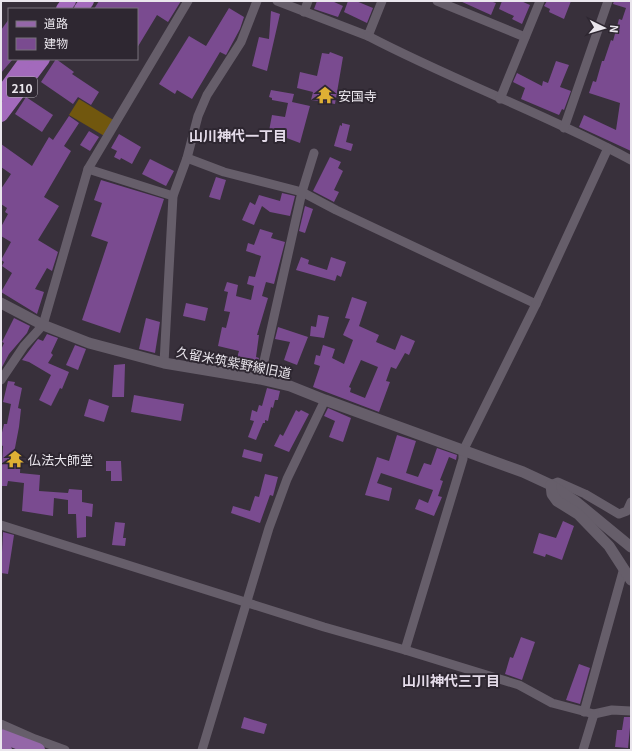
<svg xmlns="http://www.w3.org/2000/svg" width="632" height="751" viewBox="0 0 632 751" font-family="Georgia,'Noto Sans JP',serif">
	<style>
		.green { fill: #71570e }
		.building { fill: #7a4b90; fill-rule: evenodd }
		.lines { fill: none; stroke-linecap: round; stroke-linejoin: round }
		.minor { stroke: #665e6a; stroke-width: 9 }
		.tertiary { stroke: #665e6a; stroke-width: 11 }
		.primary { stroke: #9467a8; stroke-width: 14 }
		.trunk { stroke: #a36abc; stroke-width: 14 }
		.labels { text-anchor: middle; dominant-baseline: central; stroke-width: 4; stroke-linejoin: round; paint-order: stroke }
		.shield { fill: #2e2731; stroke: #b2adb5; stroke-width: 1 }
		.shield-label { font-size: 12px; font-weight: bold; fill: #eae6ed }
		.poi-label { font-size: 13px; fill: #eae6ed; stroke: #2e2731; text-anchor: start }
		.street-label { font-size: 13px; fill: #eae6ed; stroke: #2e2731 }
		.neighbourhood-label { font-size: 14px; font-weight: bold; fill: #e4dbe9; stroke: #2e2731 }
	</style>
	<rect width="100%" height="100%" fill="#38303b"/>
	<polygon class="green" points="79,99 115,121 106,137 69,115"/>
	<g class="building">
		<polygon points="99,1 181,1 168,22 157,15 137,48 137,9 94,9"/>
		<polygon points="317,1 332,1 343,6 338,17 314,9"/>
		<polygon points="348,1 356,1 373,8 367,23 344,12"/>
		<polygon points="460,1 490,1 496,3 491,15"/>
		<polygon points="502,1 521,1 530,5 522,24 512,19 514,16 499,9"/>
		<polygon points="547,1 571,1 564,19 549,12 550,9 544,6"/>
		<polygon points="614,1 631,1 631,151 579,127 584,115 616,130 620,103 589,93 593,81 596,82 602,61 604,61 611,40 613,41 619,19 622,20 626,8 613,4"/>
		<polygon points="229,8 244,17 240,29 226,55 220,52 192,99 177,90 175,94 159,84 189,36 206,46"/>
		<polygon points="271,11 280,14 267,71 252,66 259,37 269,39"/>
		<polygon points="9,19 9,59 13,59 1,73 1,30"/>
		<polygon points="330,52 343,57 335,104 311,100 313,92 297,88 300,72 317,76 322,53 329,54"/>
		<polygon points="56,59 74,72 72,74 99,92 91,105 78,97 73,104 41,82"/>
		<polygon points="556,61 569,65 560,87 571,91 564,110 562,109 559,115 521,99 525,88 513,82 517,73 542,86 543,81 548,83"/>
		<polygon points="271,90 294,94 292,102 310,106 300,143 284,137 284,133 269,131 272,115 285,117 288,103 272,100 272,98 269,97"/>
		<polygon points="26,97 53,115 42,132 15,114"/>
		<polygon points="69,116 79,123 64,146 71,151 44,197 59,206 38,240 58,252 52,271 47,268 35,289 44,292 37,314 1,292 12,273 2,266 4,262 1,260 11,242 1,236 1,227 8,214 5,212 7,208 1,204 1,189 11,174 1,167 1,144 32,166 49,137 53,140"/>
		<polygon points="342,123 350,125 346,142 353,144 351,151 334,146 340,125 342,126"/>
		<polygon points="89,131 99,137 90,151 80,145"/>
		<polygon points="119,134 141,147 132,164 121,158 120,160 114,157 117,151 111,148"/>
		<polygon points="330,157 341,162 338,168 343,171 334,190 339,192 334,202 313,191"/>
		<polygon points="150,159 174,171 166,186 142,174"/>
		<polygon points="216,177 226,180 220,200 209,197"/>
		<polygon points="101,180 164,199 120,333 82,320 108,242 91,236 102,203 94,200"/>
		<polygon points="282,193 295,196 290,216 270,212 262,206 254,225 242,220 250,202 255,205 259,195 280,201"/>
		<polygon points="305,206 313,209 305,233 299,231"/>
		<polygon points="260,229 273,233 271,238 285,242 274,284 266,282 262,296 268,298 257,335 259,335 256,357 259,358 255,371 234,368 239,351 218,346 222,327 226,328 230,312 224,311 228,292 224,291 227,282 238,285 236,296 251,300 254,286 247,284 249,276 255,277 261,256 246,251 248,243 254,245"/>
		<polygon points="301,257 309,260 308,264 327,270 331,257 346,262 341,277 337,275 335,281 296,270"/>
		<path d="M352,297l15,5 -8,24 20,9 -3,7 19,8 6,-15 14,6 -6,14 -4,-2 -9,16 -5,-2 -5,14 4,1 -11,30 -66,-25 7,-21 -6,-2 2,-9 4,1 3,-11 12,4 -3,9 12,6 9,-24 -10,-5 7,-16 -5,-1zM361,360l17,7 -13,31 -15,-6 1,-4 -2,-1z"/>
		<polygon points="186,303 208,308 205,321 183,316"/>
		<polygon points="318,315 329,317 324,338 310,336 311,326 316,327"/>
		<polygon points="14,318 30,326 27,333 9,354 1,369 1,350 4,343 2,342"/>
		<polygon points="146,318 160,322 155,353 139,349"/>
		<polygon points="278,327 308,337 297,365 284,360 290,342 275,339"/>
		<polygon points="47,334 58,338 51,353 53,355 48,363 69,372 62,389 60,388 51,406 39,400 51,375 29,362 22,360 38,339 43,341"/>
		<polygon points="75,345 86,349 78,370 66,365"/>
		<polygon points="125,364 124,397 112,397 114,365"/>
		<polygon points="8,381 15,382 14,385 22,388 18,408 21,409 19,427 14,453 21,453 20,473 40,475 39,491 68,493 69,489 82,490 82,502 93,504 92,517 86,516 86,537 77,538 76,514 68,514 68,500 54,498 53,516 22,511 24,483 8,481 7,486 1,486 3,446 1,445 1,437 4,424 7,424 11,404 3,402"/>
		<polygon points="267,388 280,391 278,400 275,400 273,408 271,407 268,421 265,420 265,423 263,423 256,440 248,437 254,421 250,420 252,410 257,412 259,405 262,406"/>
		<polygon points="134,395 184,404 181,421 131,412"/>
		<polygon points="89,399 109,406 104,422 84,416"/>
		<polygon points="328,408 351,418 343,442 329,437 335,421 324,416"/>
		<polygon points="296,410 299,412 301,410 309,414 289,452 274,446 280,434 283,436"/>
		<polygon points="397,435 416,441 406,473 418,477 424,463 431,465 437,448 457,455 456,460 449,457 440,480 443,481 438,496 442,497 434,516 415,509 419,499 428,503 433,490 381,473 377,483 392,488 389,501 365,495 377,457 389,461"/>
		<polygon points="244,449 263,454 261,462 242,457"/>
		<polygon points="106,461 121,461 122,481 111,481 111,471 106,471"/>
		<polygon points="265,474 278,477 273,496 270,495 260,523 231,513 233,506 250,511 255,496 259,497"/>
		<polygon points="563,521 574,526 562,560 546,554 545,557 533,553 539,533 556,538"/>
		<polygon points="115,522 125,523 123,538 126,538 125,546 112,545"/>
		<polygon points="3,532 14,535 8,574 1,573"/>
		<polygon points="521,637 535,642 522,680 505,674 510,657 513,658"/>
		<polygon points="579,664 590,668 580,704 566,700"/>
		<polygon points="244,717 267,724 264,734 241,728"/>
		<polygon points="624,717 631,717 628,748 615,747 617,730 622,730"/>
	</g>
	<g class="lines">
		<g class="minor">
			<polyline points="277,1 368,36 382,1"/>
			<polyline points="437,1 525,37"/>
			<polyline points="304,12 308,1"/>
			<path d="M368,36c86,45 178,78 263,124"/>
			<polyline points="500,99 540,1"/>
			<polyline points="564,128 608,1"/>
			<polyline points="187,158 224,172 302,192 336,210 536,304"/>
			<polyline points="88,169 173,196"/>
			<polyline points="164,363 173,196 187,158 198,116 207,95 241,42 257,1"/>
			<polyline points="260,379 302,192 314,153"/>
			<polyline points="1,380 24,346 43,325 88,169 188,1"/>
			<polyline points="551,485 558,482 585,494 619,514 627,511 631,502"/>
			<polyline points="1,525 324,627 405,650 519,685 552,703 594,714 612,710 631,711"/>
			<polyline points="405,650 463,459 463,451 536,304 608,148"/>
			<polyline points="584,712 624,568"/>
			<polyline points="1,724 35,739 65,750"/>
			<polyline points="202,750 269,528 287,479 325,400"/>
			<polyline points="583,750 594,714"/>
		</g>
		<g class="tertiary">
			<polyline points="1,303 43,325 89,343 164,363 260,379 290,386 325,400 523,472 551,485 575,501 631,547"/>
			<polyline points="551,485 552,494 557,501 578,514 609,546 631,580"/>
		</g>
		<g class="primary">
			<polyline points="1,736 38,750"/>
			<polyline points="1,749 5,750"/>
		</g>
		<g class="trunk">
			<polyline points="63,9 69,1"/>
			<polyline points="81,9 87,1"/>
			<polyline points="1,95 27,59"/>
			<polyline points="1,115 43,59"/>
		</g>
	</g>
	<defs>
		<g id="temple-bare" transform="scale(1.38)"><path d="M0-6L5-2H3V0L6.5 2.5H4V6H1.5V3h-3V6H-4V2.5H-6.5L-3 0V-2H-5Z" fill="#dfb034" stroke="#2e2731" stroke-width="2.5" paint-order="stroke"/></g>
	</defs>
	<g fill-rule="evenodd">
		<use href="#temple-bare" x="325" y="95"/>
		<use href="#temple-bare" x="15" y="459"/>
	</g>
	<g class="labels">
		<rect class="shield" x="7" y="77" width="30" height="20" rx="3"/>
		<g class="shield-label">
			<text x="22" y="87">210</text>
		</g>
		<g class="poi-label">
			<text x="338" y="95">安国寺</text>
			<text x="28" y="459">仏法大師堂</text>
		</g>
		<g class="street-label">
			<text transform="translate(234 362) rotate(11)">久留米筑紫野線旧道</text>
		</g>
		<g class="neighbourhood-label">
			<text x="238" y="135">山川神代一丁目</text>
			<text x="451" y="680">山川神代三丁目</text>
		</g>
	</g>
	<rect width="632" height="751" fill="none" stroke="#eae6ed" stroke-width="4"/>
	<rect x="8" y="8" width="130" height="52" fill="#2e2731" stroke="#79737c"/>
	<rect x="16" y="21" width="20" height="6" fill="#9467a8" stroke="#79737c"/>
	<text x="44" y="28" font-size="12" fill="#eae6ed">道路</text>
	<rect x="16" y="38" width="20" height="12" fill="#7a4b90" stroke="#79737c"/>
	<text x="44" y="48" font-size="12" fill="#eae6ed">建物</text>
	<g transform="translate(604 28) rotate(95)" stroke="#2e2731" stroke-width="3" paint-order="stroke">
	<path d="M0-3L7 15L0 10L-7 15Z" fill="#eae6ed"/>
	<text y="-6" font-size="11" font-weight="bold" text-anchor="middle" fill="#eae6ed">N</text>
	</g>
</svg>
